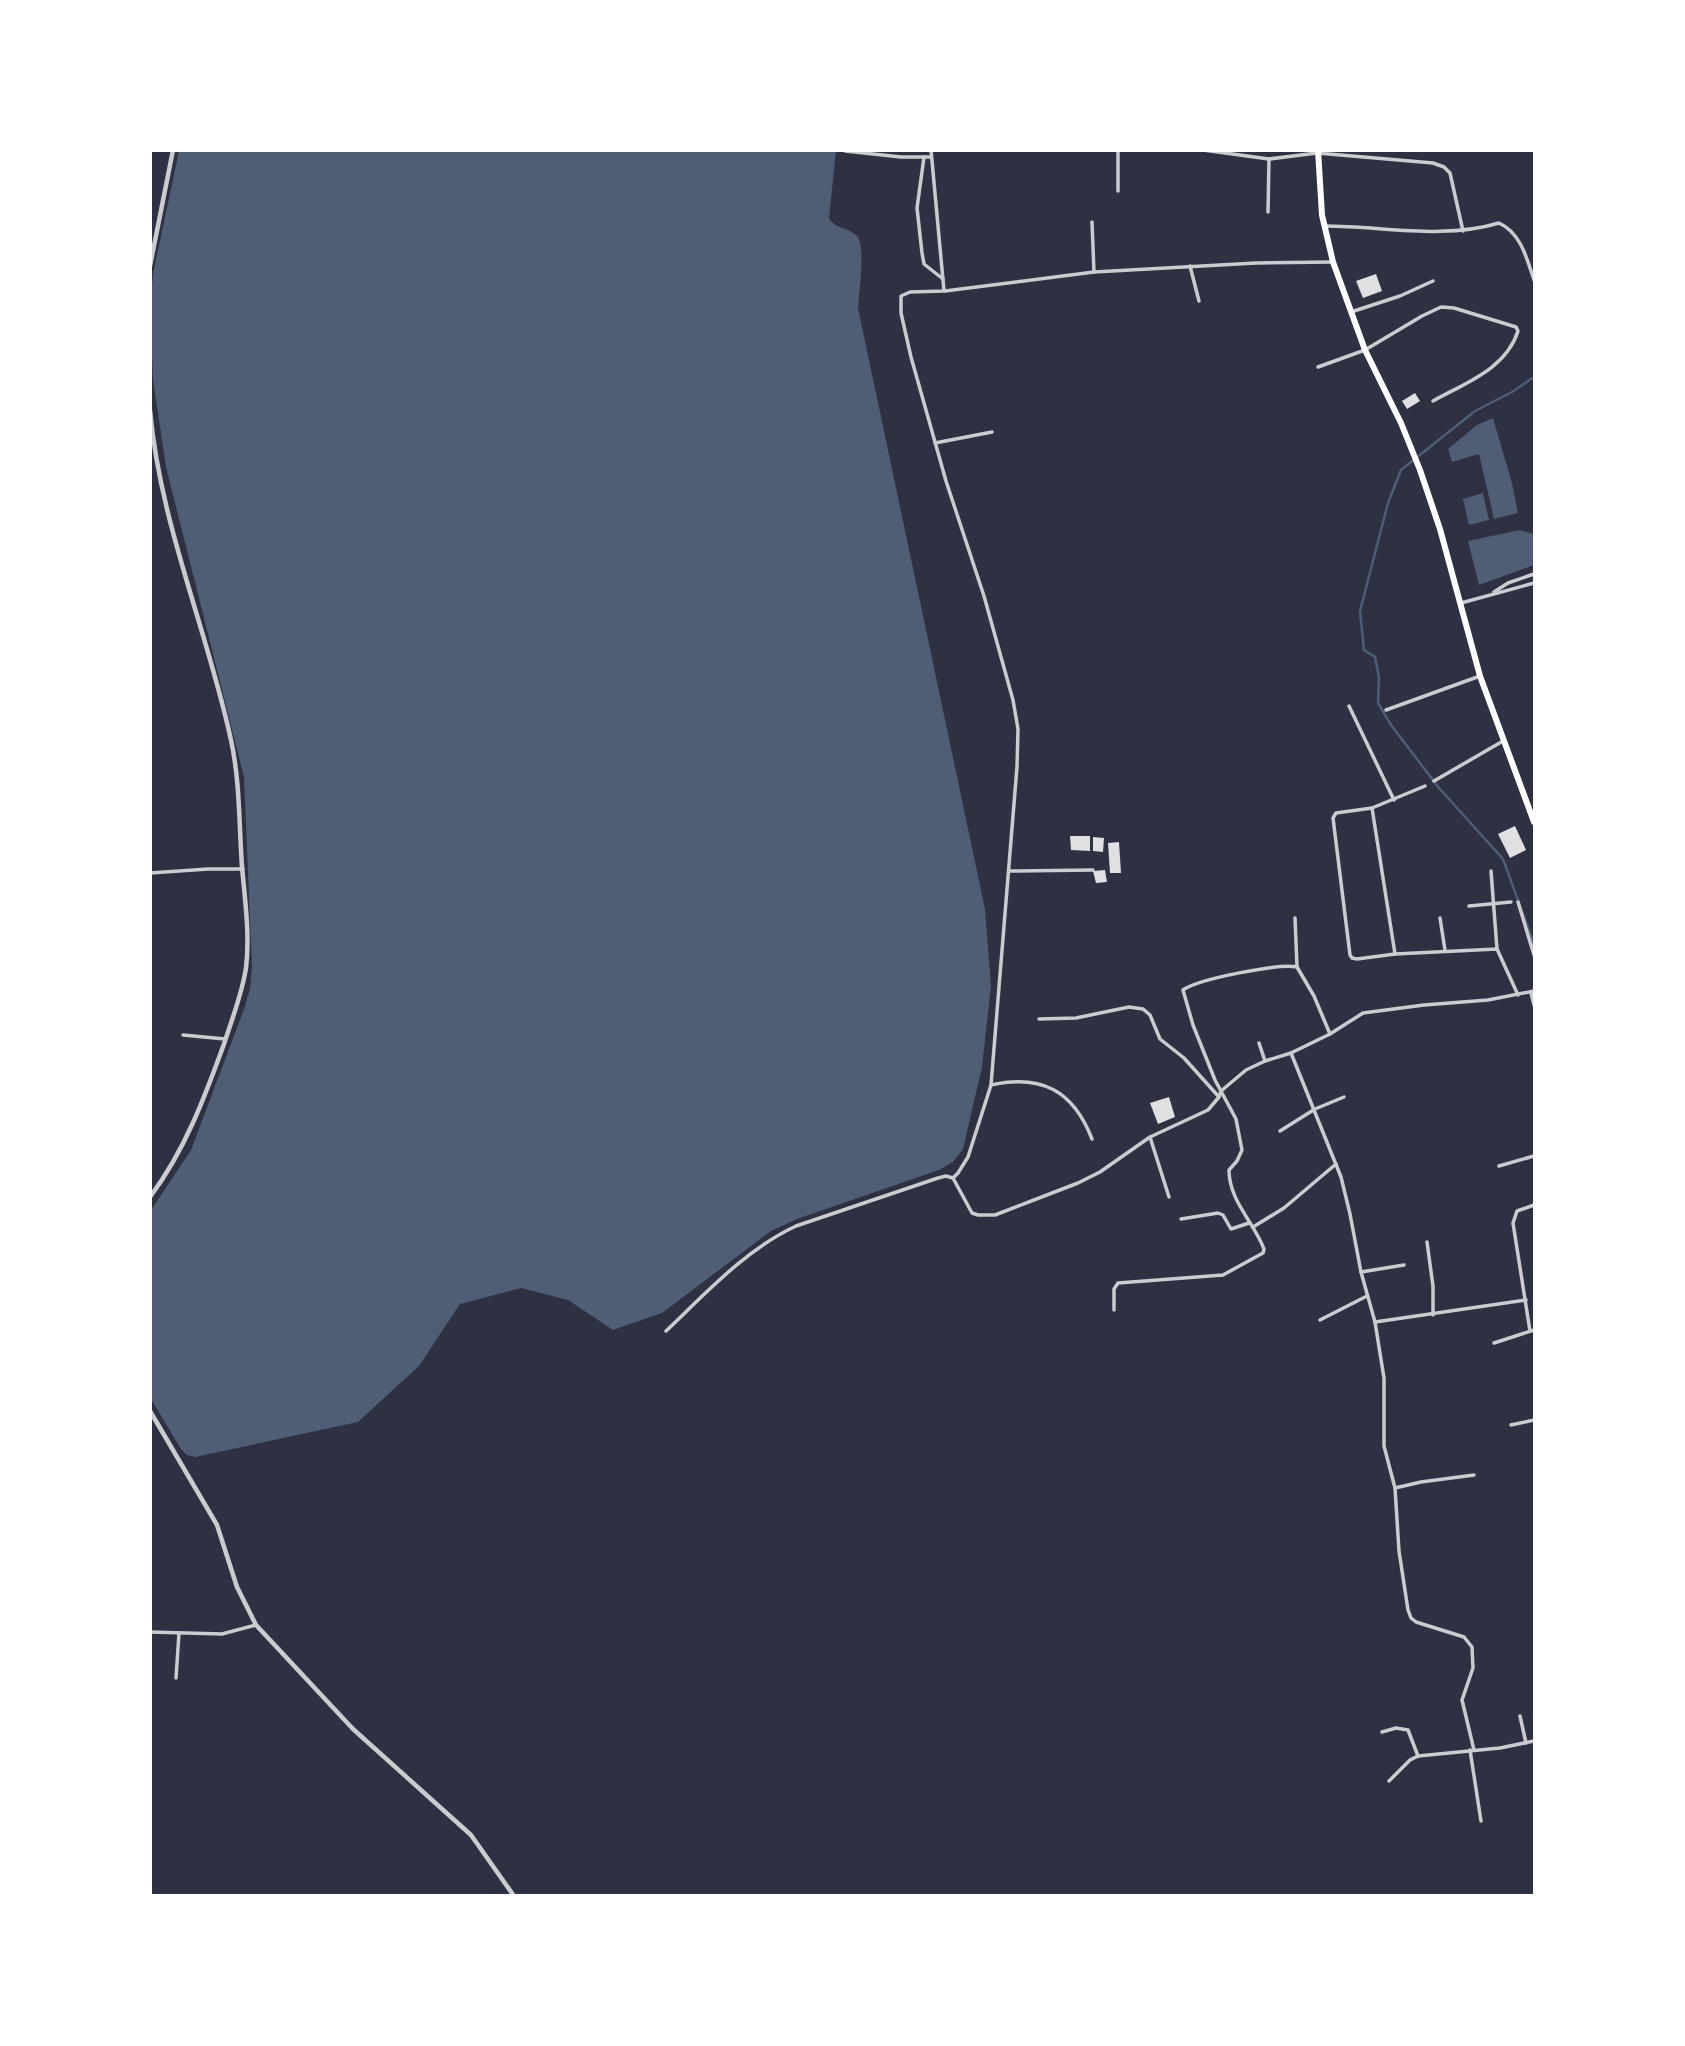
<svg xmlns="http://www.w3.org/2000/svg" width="1685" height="2046" viewBox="0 0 1685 2046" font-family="'Roboto Condensed',sans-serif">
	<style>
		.water { fill: #4f5d75 }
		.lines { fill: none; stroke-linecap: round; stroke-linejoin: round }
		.stream { stroke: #4f5d75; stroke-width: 2.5 }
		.building { fill: #e0e0e3 }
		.minor { stroke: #caccd0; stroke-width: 3.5 }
		.tertiary { stroke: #caccd0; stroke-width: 4.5 }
		.primary { stroke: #fff; stroke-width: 6 }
	</style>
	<rect width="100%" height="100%" fill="#2d3142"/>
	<g class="water">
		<path d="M179,151h657l-7,67c7,12 19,9 28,18 9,10 2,57 1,72l127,601 6,77 -9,81 -19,82 -10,13 -14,8 -142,49 -26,12 -109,82 -49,17 -45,-30 -47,-12 -61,16 -41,62 -61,56 -163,35 -8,-2 -6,-6 -30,-50v-189l40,-60 53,-141 6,-20 2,-22 -8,-190 -78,-310 -13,-87 -3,-70 3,-36z"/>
		<polygon points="1493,418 1512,483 1518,513 1494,519 1479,454 1452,462 1448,449 1477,425"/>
		<polygon points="1483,493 1489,520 1469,525 1463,499"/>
		<polygon points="1520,530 1534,534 1534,565 1479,585 1468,541"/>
	</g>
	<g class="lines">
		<polyline class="stream" points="1534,377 1512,392 1475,411 1401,470 1388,503 1360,611 1364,650 1375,657 1379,678 1378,703 1391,725 1439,788 1503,859 1534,944"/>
	</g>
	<g class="building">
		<polygon points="1376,274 1382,291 1363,298 1356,281"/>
		<polygon points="1415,393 1420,401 1407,409 1402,401"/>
		<polygon points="1515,826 1526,850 1510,858 1498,834"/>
		<polygon points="1070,836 1090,836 1090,851 1071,850"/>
		<polygon points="1093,837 1104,838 1103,852 1093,851"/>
		<polygon points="1119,842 1121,873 1110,873 1108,843"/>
		<polygon points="1105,870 1107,882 1096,883 1093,871"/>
		<polygon points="1169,1097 1175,1117 1158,1124 1150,1103"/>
	</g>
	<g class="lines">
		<g class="minor">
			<polyline points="1203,150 1269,159 1317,153 1433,163 1444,167 1450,173 1463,231"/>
			<polyline points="845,151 901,157 931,157"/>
			<polyline points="924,157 917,208 922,253 924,264 943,279"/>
			<polyline points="1118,191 1118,150"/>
			<polyline points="1268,212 1269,159"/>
			<polyline points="1092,222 1094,272"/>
			<path d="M1325,226c58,0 117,14 174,-3 22,10 28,36 35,57"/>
			<polyline points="1190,266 1199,301"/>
			<polyline points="945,291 1094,272 1256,263 1333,262"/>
			<polyline points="1351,312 1400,296 1433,281"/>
			<path d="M1318,367l47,-17 57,-34 19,-9 13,1 62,19 2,4c-12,38 -53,52 -85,70"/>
			<polyline points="935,443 992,432"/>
			<polyline points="1494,592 1508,583 1534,574"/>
			<polyline points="1461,603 1534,583"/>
			<polyline points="1349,706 1394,800"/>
			<polyline points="1386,710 1480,676"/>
			<polyline points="1434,781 1503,741"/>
			<polyline points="1372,808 1395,954 1497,949 1518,995"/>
			<polyline points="1009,871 1093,870"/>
			<polyline points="1491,871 1497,949"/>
			<polyline points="150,873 208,869 243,869"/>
			<polyline points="1518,902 1534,955"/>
			<polyline points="1469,906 1511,902"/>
			<polyline points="1295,918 1297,967"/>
			<polyline points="1440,918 1445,950"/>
			<polyline points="1395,954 1357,959 1352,958 1350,955 1333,818 1336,813 1372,808 1425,786"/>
			<polyline points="1531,993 1534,1005"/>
			<polyline points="1039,1019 1076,1018 1129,1007 1143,1009 1150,1015 1160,1039 1184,1058 1219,1097"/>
			<polyline points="183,1035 225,1039"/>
			<polyline points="1259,1043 1265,1061"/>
			<polyline points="1291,1053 1341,1177 1350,1214 1361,1272 1375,1322 1384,1378 1384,1446 1395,1488 1399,1551 1408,1610 1411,1618 1416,1622 1464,1637 1472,1647 1473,1668 1462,1700 1474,1750"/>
			<path d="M991,1085c50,-11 82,5 101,54"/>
			<polyline points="1280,1131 1315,1109 1344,1097"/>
			<polyline points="1150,1137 1169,1197"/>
			<polyline points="1499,1166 1534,1156"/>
			<polyline points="953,1178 972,1213 978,1215 995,1215 1078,1183 1100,1172 1150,1137 1208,1110 1219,1097 1221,1091 1246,1070 1265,1061 1291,1053 1330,1034 1363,1013 1424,1005 1488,1000 1534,991"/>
			<polyline points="1181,1219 1218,1213 1223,1215 1231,1229 1249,1223"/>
			<polyline points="1253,1227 1284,1208 1336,1164"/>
			<polyline points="1427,1242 1433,1286 1433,1315"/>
			<polyline points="1361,1272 1404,1265"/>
			<path d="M1114,1310v-21l4,-6 105,-8 40,-22 1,-4c-10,-27 -35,-48 -35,-79l8,-9 5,-11 -6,-31 -21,-39 -22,-55 -10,-35c15,-11 97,-27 114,-23l17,29 16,38"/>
			<polyline points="1320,1320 1367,1296"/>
			<polyline points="1375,1322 1526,1300"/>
			<path d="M666,1331c40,-38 79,-81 130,-105l142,-48 8,-2 7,2 5,-5 10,-16 23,-72 26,-318 1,-38 -5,-29 -29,-104 -38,-115 -35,-124 -10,-44v-17l9,-4 34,-1 -13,-141"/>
			<polyline points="1530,1331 1513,1223 1517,1211 1534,1205"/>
			<polyline points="1494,1343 1534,1330"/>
			<polyline points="1511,1425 1534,1420"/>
			<polyline points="1395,1488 1421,1482 1474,1475"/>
			<polyline points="150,1632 222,1634 256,1625"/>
			<polyline points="176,1678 179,1633"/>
			<polyline points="1520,1716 1526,1743"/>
			<polyline points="1382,1732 1396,1728 1408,1730 1418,1756"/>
			<polyline points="1470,1750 1481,1821"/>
			<polyline points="1389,1781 1410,1760 1418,1756 1500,1748 1534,1741"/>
		</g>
		<g class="tertiary">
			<polyline points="150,266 173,150"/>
			<path d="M150,410c10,114 57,219 81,330 9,41 8,85 11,127 3,33 8,68 4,101 -4,26 -14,51 -22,76 -20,55 -39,106 -74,153"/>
			<polyline points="150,1411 217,1525 237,1587 256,1625 353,1729 471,1835 514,1896"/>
		</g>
		<polyline class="primary" points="1318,150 1322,215 1333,262 1365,350 1401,423 1420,470 1440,529 1480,676 1534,822"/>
	</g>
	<rect width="1685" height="2046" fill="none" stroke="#ffffff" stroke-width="304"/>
</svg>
